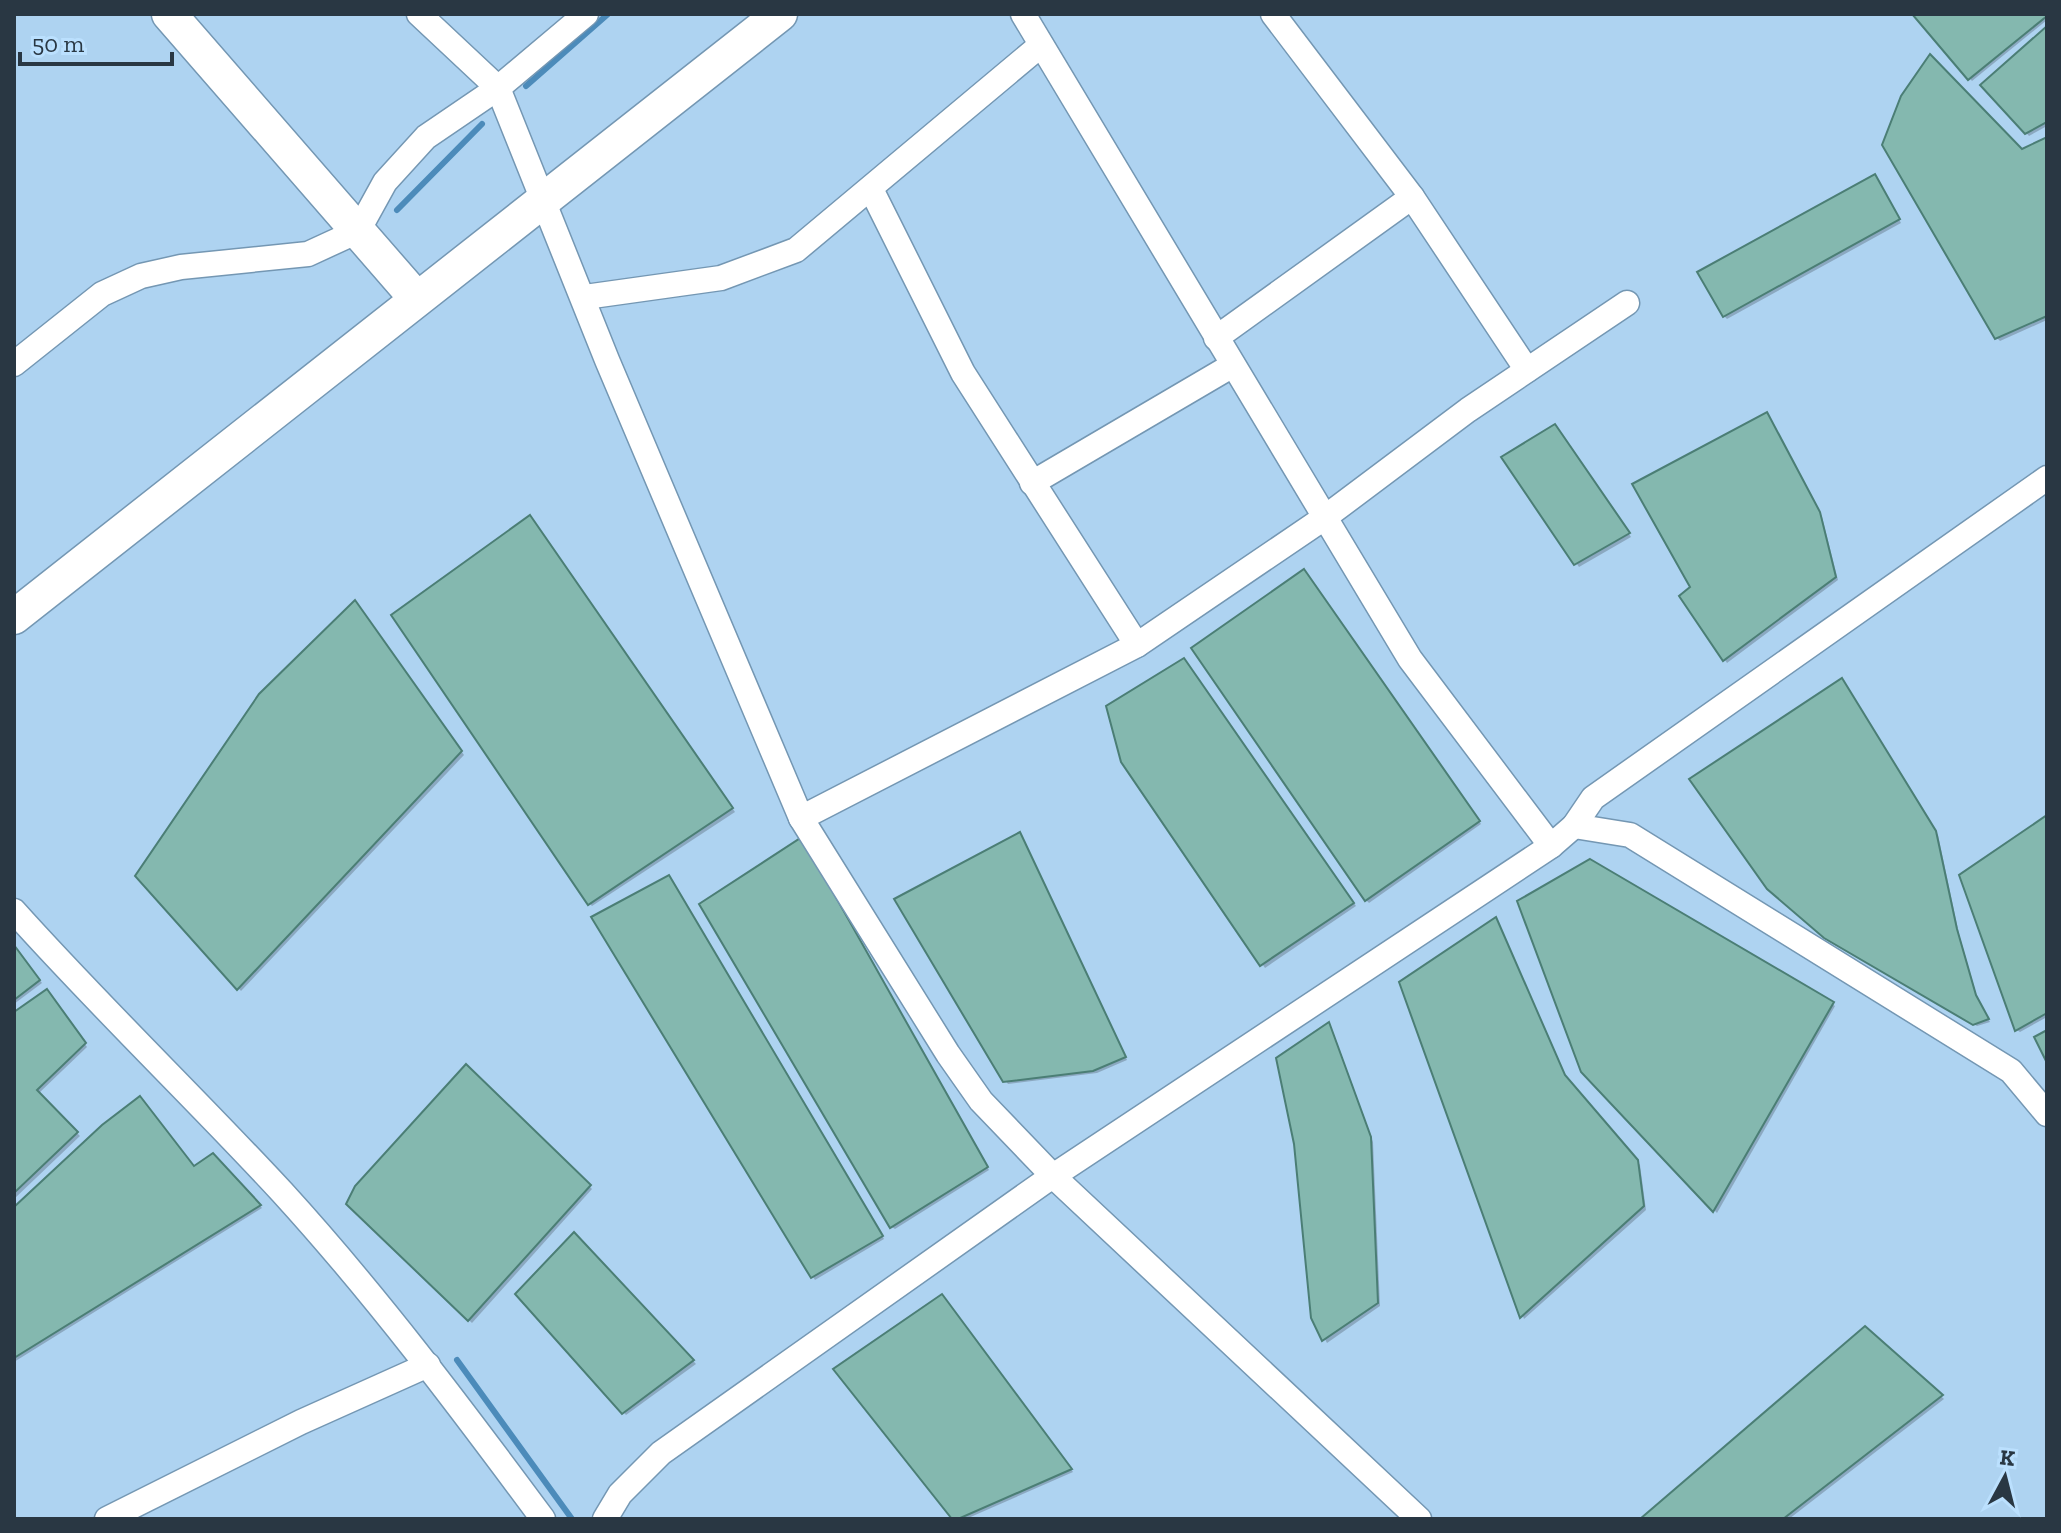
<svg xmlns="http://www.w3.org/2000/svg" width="2061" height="1533" viewBox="0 0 2061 1533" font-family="'Zilla Slab',serif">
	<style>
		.shadow { fill: #0003 }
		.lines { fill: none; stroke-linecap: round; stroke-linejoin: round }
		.stream { stroke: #4c8bba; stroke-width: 6 }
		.building { fill: #84b8af; stroke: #4b7e75; stroke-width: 2 }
		.street-casing { stroke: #7497b3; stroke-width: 27 }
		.secondary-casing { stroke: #7497b3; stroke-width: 37 }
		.street { stroke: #fff; stroke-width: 24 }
		.secondary { stroke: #fff; stroke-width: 34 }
	</style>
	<rect width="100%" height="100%" fill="#aed3f1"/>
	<g class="shadow">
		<polygon points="1915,14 2047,14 2047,20 1972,81"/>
		<polygon points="2047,29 2047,126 2029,136 1983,85"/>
		<polygon points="2047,139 2047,320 2000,341 1997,338 2022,152"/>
		<polygon points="1877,180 1901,223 1727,319 1724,316"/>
		<polygon points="1769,417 1822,517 1838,580 1727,663 1681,596 1692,587"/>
		<polygon points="1557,430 1631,537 1579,567 1504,458"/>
		<polygon points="533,520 735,812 592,906 589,903"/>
		<polygon points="1306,574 1481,824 1369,903 1366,900"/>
		<polygon points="358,605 464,755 241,991 138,876"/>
		<polygon points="1187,663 1356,906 1265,968 1123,762"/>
		<polygon points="1844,684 1938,835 1959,934 1978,1000 1990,1022 1977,1026 1829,941"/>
		<polygon points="2047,817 2047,1017 2020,1032 2017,1030"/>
		<polygon points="1022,837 1127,1060 1097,1073 1008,1084 1005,1080"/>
		<polygon points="805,842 989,1170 895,1229 892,1227"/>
		<polygon points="672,880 884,1239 815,1280 594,918"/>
		<polygon points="1496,919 1568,1081 1640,1165 1646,1210 1524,1319 1401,983"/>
		<polygon points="14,947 42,983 14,1004"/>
		<polygon points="49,994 87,1047 38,1094 80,1136 14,1199 14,1015"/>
		<polygon points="1832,1004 1835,1006 1717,1213 1582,1071"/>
		<polygon points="1329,1025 1373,1142 1380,1306 1327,1343 1313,1317"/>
		<polygon points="466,1067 592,1189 472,1323 348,1204"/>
		<polygon points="213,1156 262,1208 14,1362 14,1210 194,1169"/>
		<polygon points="574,1235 696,1364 626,1415 517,1294"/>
		<polygon points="944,1299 1073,1472 966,1519 955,1519"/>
		<polygon points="1865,1329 1944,1399 1789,1519 1643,1519"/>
	</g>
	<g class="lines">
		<g class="stream">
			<polyline points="526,86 608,14"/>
			<polyline points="397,210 482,124"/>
			<polyline points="457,1360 572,1519"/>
		</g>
	</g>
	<g class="building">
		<polygon points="1912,14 2047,14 2047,16 1968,80"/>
		<polygon points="2047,26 2047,122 2025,134 1980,85"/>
		<polygon points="1930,54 2022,149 2047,137 2047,316 1995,339 1882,145 1901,96"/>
		<polygon points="1875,174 1900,219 1723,317 1697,272"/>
		<polygon points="1767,412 1820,512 1836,577 1723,661 1679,596 1690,587 1632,484"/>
		<polygon points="1555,424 1630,533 1574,565 1501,457"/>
		<polygon points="530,515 733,808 588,905 391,615"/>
		<polygon points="1304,569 1480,821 1365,901 1191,648"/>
		<polygon points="355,600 462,751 237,990 135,876 259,694"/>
		<polygon points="1184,658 1354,903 1260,966 1121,762 1106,706"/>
		<polygon points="1842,678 1936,831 1957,929 1976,995 1989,1019 1973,1025 1824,938 1767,889 1689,779"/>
		<polygon points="2047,815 2047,1013 2015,1031 1959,875"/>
		<polygon points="1020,832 1126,1057 1093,1071 1003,1082 894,899"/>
		<polygon points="802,837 988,1167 890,1228 699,904"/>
		<polygon points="1590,859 1834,1002 1713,1212 1581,1072 1517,901"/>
		<polygon points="669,875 883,1236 811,1278 591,917"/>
		<polygon points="1496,917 1565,1075 1638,1160 1644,1206 1520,1318 1399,982"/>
		<polygon points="14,945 40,980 14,1000"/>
		<polygon points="47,989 86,1043 37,1090 78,1132 14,1193 14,1012"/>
		<polygon points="1329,1022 1371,1137 1378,1303 1322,1341 1311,1318 1294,1144 1276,1058"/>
		<polygon points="2047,1030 2047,1063 2034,1037"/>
		<polygon points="466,1064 591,1185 468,1321 346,1204 355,1186"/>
		<polygon points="140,1096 194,1166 213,1153 261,1205 14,1358 14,1207 102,1125"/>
		<polygon points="574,1232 694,1360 622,1414 515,1294"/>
		<polygon points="942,1294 1072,1469 958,1519 952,1519 833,1369"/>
		<polygon points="1865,1326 1943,1395 1783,1519 1640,1519"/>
	</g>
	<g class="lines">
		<g class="street-casing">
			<g id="street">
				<polyline points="419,14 498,88 607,360 801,818 948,1054 981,1101 1053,1176 1419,1519"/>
				<polyline points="1023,14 1410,659 1551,846"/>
				<polyline points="1273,14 1412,197 1527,370"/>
				<polyline points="871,189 963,373 1137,645"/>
				<polyline points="585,297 721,278 796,250 1041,45"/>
				<polyline points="1216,338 1412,197"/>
				<polyline points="14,364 102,294 141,276 181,267 308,254 358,231 385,182 426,137 498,88 586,14"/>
				<polyline points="1032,483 1233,365"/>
				<polyline points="801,818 1137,645 1324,518 1468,410 1627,303"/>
				<polyline points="1574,826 1630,835 2011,1071 2047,1114"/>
				<path d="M14,911c87,97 180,186 268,281 94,103 178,215 261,327"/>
				<polyline points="107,1519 301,1422 428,1365"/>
				<polyline points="605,1519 620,1494 661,1453 1044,1182 1551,846 1574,826 1593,798 2047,478"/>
			</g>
		</g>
		<g class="secondary-casing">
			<g id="secondary">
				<polyline points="169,14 417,299"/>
				<polyline points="14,617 780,14"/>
			</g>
		</g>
		<use href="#street" class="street"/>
		<use href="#secondary" class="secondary"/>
	</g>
	<rect width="2061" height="1533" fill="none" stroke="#293743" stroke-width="32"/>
	<g transform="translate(2005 1477) rotate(7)" stroke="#bbe0fe" stroke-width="6" paint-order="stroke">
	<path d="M0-6L14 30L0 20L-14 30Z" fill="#293743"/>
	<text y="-12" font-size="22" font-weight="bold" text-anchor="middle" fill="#293743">K</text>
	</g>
	<path d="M20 52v12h152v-12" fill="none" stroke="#293743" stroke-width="4"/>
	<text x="32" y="52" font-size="24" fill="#293743" stroke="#bbe0fe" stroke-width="6" paint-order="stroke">50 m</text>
</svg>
